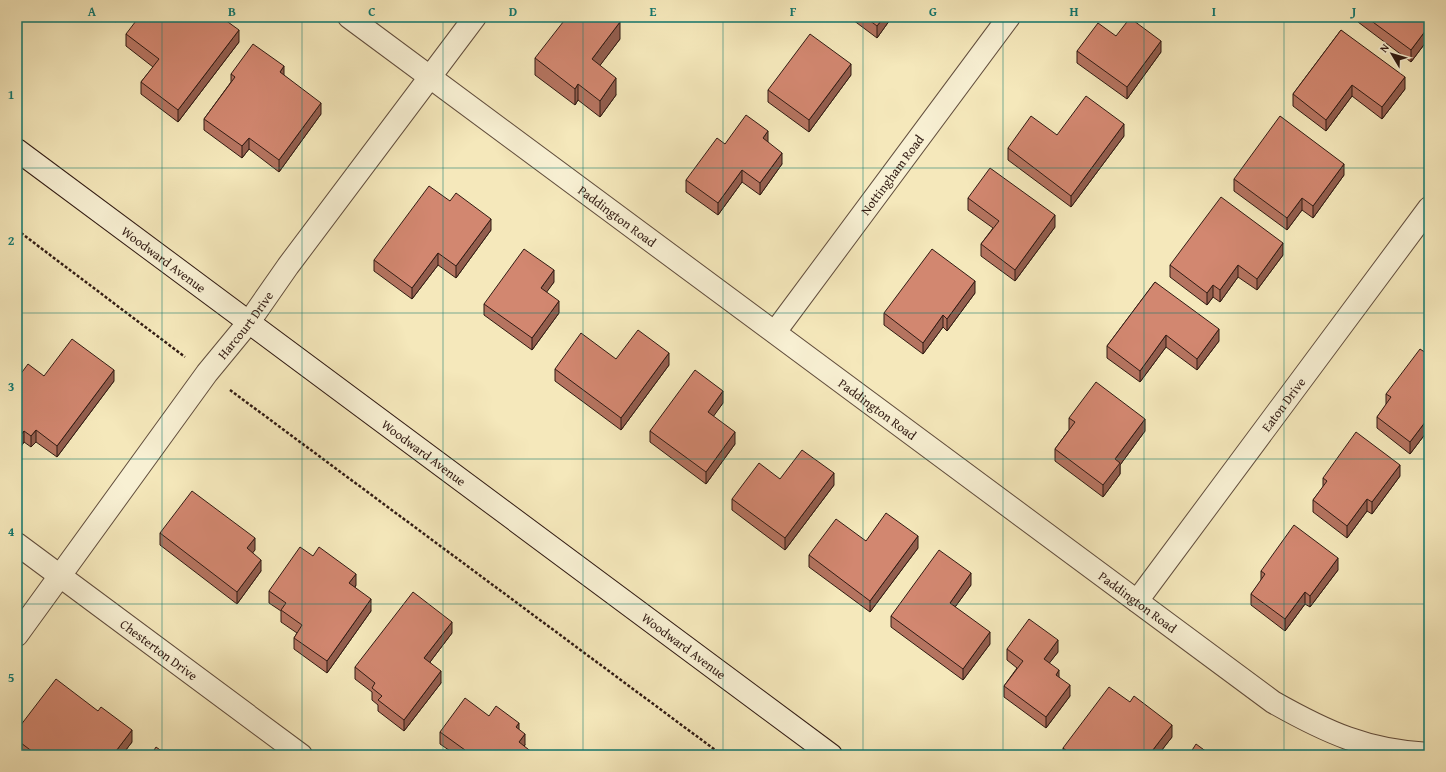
<svg xmlns="http://www.w3.org/2000/svg" width="1446" height="772" viewBox="0 0 1446 772" font-family="'Gentium Book Plus',serif">
	<style>
		.lines { fill: none; stroke-linecap: round; stroke-linejoin: round }
		.minor-casing { stroke: #624e3d; stroke-width: 24 }
		.secondary-casing { stroke: #311b13; stroke-width: 24 }
		.path { stroke: #311b13; stroke-width: 2.5; stroke-dasharray: 3 2; stroke-linecap: butt }
		.minor { stroke: #f8f0d3; stroke-width: 22 }
		.secondary { stroke: #f8f0d3; stroke-width: 22 }
		.wall { fill: #b57460; stroke: #311b13 }
		.shaded-wall { fill: #935e4e; stroke: #311b13 }
		.building { fill: #d28770; stroke: #311b13 }
		.grid { fill: none; stroke: #0f766e; stroke-width: 1; stroke-opacity: 0.55 }
		.labels { text-anchor: middle; dominant-baseline: central; stroke-width: 3; stroke-linejoin: round; paint-order: stroke }
		.street-label { font-size: 13px; fill: #311b13; stroke: #f8f0d3 }
		.neatline { fill: none; stroke: #0f766e; stroke-width: 1.5 }
		.grid-label { font-size: 13px; text-anchor: middle; font-weight: bold; fill: #0f766e }
	</style>
	<rect width="100%" height="100%" fill="#f5e8bb"/>
	<filter id="stains"><feTurbulence type="fractalNoise" baseFrequency=".005" numOctaves="4"/><feColorMatrix values="0 0 0 0 .2 0 0 0 0 .09 0 0 0 0 .02 0 0 0 .5 -.17"/></filter>
	<radialGradient id="worn" r=".72"><stop offset=".6" stop-color="#630" stop-opacity="0"/><stop offset="1" stop-color="#630" stop-opacity=".3"/></radialGradient>
	<g class="lines">
		<g class="minor-casing">
			<g id="minor">
				<path id="s1" d="M349,17l924,685c53,30 94,49 156,52"/>
				<path id="s2" d="M775,332l234,-315"/>
				<path id="s3" d="M17,544l284,211"/>
				<path id="s4" d="M1137,601l292,-393"/>
				<path id="s5" d="M17,635l190,-262 42,-51 39,-56 187,-249"/>
			</g>
		</g>
		<g class="secondary-casing">
			<g id="secondary">
				<path id="s6" d="M17,150l814,605"/>
			</g>
		</g>
		<g class="path">
			<polyline points="17,230 185,357"/>
			<polyline points="230,390 722,755"/>
		</g>
		<use href="#minor" class="minor"/>
		<use href="#secondary" class="secondary"/>
	</g>
	<g class="wall">
		<polygon points="110,17 119,17 116,22"/>
		<polygon points="849,17 892,17 877,38"/>
		<polygon points="1358,17 1429,17 1429,44 1426,42 1411,62 1358,22"/>
		<polygon points="199,21 239,42 178,122 141,94 141,82 153,67 126,46 126,34"/>
		<polygon points="1341,30 1405,89 1382,119 1352,96 1326,131 1293,106 1293,94"/>
		<polygon points="1116,36 1161,52 1127,99 1077,63 1077,51"/>
		<polygon points="620,39 600,65 616,95 600,117 578,100 575,105 535,75 535,58"/>
		<polygon points="231,74 284,75 321,114 279,172 249,149 242,158 204,130 204,119 231,82"/>
		<polygon points="851,75 809,132 768,102 768,90"/>
		<polygon points="1057,135 1124,136 1071,207 1008,160 1008,148"/>
		<polygon points="768,142 782,164 760,195 742,182 718,215 686,192 686,180 725,144"/>
		<polygon points="1344,175 1313,218 1302,210 1287,230 1234,191 1234,179"/>
		<polygon points="968,198 1055,227 1015,281 981,256 981,244 993,228 968,210"/>
		<polygon points="450,201 491,230 456,278 438,265 412,299 374,271 374,260"/>
		<polygon points="1283,255 1257,290 1238,277 1220,302 1213,297 1207,305 1170,277 1170,265"/>
		<polygon points="554,282 546,292 559,313 532,350 484,315 484,304"/>
		<polygon points="1155,282 1219,341 1197,370 1166,347 1140,382 1107,358 1107,346"/>
		<polygon points="975,293 947,331 943,327 923,354 884,325 884,313"/>
		<polygon points="1429,355 1429,429 1410,454 1377,428 1377,417 1386,405 1386,394"/>
		<polygon points="616,359 669,365 621,430 555,381 555,369"/>
		<polygon points="44,376 114,381 57,457 36,442 31,447 24,442 20,448 17,445 17,379"/>
		<polygon points="723,403 713,416 735,444 706,484 650,442 650,431"/>
		<polygon points="1069,418 1145,431 1120,465 1120,474 1103,497 1055,461 1055,449 1069,430"/>
		<polygon points="1400,476 1372,514 1367,511 1347,538 1313,512 1313,500 1323,487 1323,478"/>
		<polygon points="834,485 785,550 732,510 732,499"/>
		<polygon points="160,533 255,550 252,553 261,571 237,604 160,545"/>
		<polygon points="866,541 918,548 870,612 809,567 809,555"/>
		<polygon points="1338,570 1310,607 1305,604 1285,631 1251,605 1251,594 1261,581 1261,571"/>
		<polygon points="356,585 355,587 371,611 327,673 294,649 294,638 297,633 281,622 281,611 269,603 269,591"/>
		<polygon points="971,585 955,607 990,644 963,680 891,627 891,616"/>
		<polygon points="452,633 430,662 441,683 404,731 378,711 378,705 372,700 372,692 355,679 355,667"/>
		<polygon points="1007,649 1058,652 1049,663 1059,677 1070,696 1046,728 1004,697 1004,686 1017,668 1007,660"/>
		<polygon points="489,716 519,730 525,745 524,746 533,755 456,755 440,744 440,732"/>
		<polygon points="17,730 132,742 122,755 21,755 17,752"/>
		<polygon points="1172,737 1158,755 1063,755 1063,748"/>
	</g>
	<g class="shaded-wall">
		<polygon points="116,17 119,17 116,22"/>
		<polygon points="884,17 892,17 877,38 877,26"/>
		<polygon points="620,22 620,39 592,76 592,59"/>
		<polygon points="239,30 239,42 178,122 178,110"/>
		<polygon points="1426,30 1426,42 1411,62 1411,50"/>
		<polygon points="1161,41 1161,52 1127,99 1127,87"/>
		<polygon points="851,64 851,75 809,132 809,120"/>
		<polygon points="284,66 284,78 280,72"/>
		<polygon points="1405,77 1405,89 1382,119 1382,107"/>
		<polygon points="616,78 616,95 600,117 600,101"/>
		<polygon points="578,84 578,100 575,105 575,89"/>
		<polygon points="1352,85 1352,96 1326,131 1326,120"/>
		<polygon points="321,103 321,114 279,172 279,160"/>
		<polygon points="1124,124 1124,136 1071,207 1071,196"/>
		<polygon points="768,131 768,143 763,138"/>
		<polygon points="249,138 249,149 242,158 242,146"/>
		<polygon points="782,153 782,164 760,195 760,183"/>
		<polygon points="1344,164 1344,175 1313,218 1313,206"/>
		<polygon points="742,170 742,182 718,215 718,203"/>
		<polygon points="1302,198 1302,210 1287,230 1287,218"/>
		<polygon points="1055,215 1055,227 1015,281 1015,270"/>
		<polygon points="491,219 491,230 456,278 456,266"/>
		<polygon points="1283,243 1283,255 1257,290 1257,279"/>
		<polygon points="438,253 438,265 412,299 412,288"/>
		<polygon points="1238,265 1238,277 1220,302 1220,290"/>
		<polygon points="554,270 554,282 541,300 541,288"/>
		<polygon points="975,281 975,293 947,331 947,319"/>
		<polygon points="1213,285 1213,297 1207,305 1207,293"/>
		<polygon points="559,301 559,313 532,350 532,338"/>
		<polygon points="943,315 943,327 923,354 923,343"/>
		<polygon points="1219,329 1219,341 1197,370 1197,359"/>
		<polygon points="1166,335 1166,347 1140,382 1140,371"/>
		<polygon points="669,353 669,365 621,430 621,418"/>
		<polygon points="114,370 114,381 57,457 57,446"/>
		<polygon points="723,391 723,403 708,424 708,412"/>
		<polygon points="1429,417 1429,429 1410,454 1410,442"/>
		<polygon points="1145,419 1145,431 1120,465 1120,474 1103,497 1103,485 1115,459"/>
		<polygon points="36,430 36,442 31,447 31,436"/>
		<polygon points="24,431 24,442 20,448 20,436"/>
		<polygon points="735,432 735,444 706,484 706,472"/>
		<polygon points="1400,465 1400,476 1372,514 1372,502"/>
		<polygon points="834,473 834,485 785,550 785,538"/>
		<polygon points="1367,499 1367,511 1347,538 1347,526"/>
		<polygon points="918,536 918,548 870,612 870,601"/>
		<polygon points="255,538 255,550 247,560 247,548"/>
		<polygon points="1338,558 1338,570 1310,607 1310,596"/>
		<polygon points="261,560 261,571 237,604 237,592"/>
		<polygon points="971,573 971,585 950,614 950,603"/>
		<polygon points="356,574 356,585 349,595 349,583"/>
		<polygon points="1305,592 1305,604 1285,631 1285,619"/>
		<polygon points="371,599 371,611 327,673 327,661"/>
		<polygon points="452,622 452,633 424,670 424,658"/>
		<polygon points="990,632 990,644 963,680 963,669"/>
		<polygon points="1058,640 1058,652 1044,670 1044,659"/>
		<polygon points="1059,670 1059,682 1056,675"/>
		<polygon points="441,671 441,683 404,731 404,720"/>
		<polygon points="1070,685 1070,696 1046,728 1046,717"/>
		<polygon points="519,723 519,734 516,727"/>
		<polygon points="1172,725 1172,737 1158,755 1149,755"/>
		<polygon points="132,730 132,742 122,755 113,755"/>
		<polygon points="525,734 525,745 519,754 519,742"/>
	</g>
	<g class="building">
		<polygon points="139,17 194,17 199,21 202,17 221,17 239,30 178,110 141,82 159,59 126,34"/>
		<polygon points="567,17 614,17 620,22 592,59 616,78 600,101 578,84 575,89 535,58"/>
		<polygon points="865,17 884,17 877,26"/>
		<polygon points="1366,17 1429,17 1429,33 1426,30 1411,50"/>
		<polygon points="1130,18 1161,41 1127,87 1077,51 1098,23 1116,36"/>
		<polygon points="1341,30 1405,77 1382,107 1352,85 1326,120 1293,94"/>
		<polygon points="810,34 851,64 809,120 768,90"/>
		<polygon points="253,44 284,66 280,72 321,103 279,160 249,138 242,146 204,119 235,77 231,74"/>
		<polygon points="1086,96 1124,124 1071,196 1008,148 1031,116 1057,135"/>
		<polygon points="746,115 768,131 763,138 782,153 760,183 742,170 718,203 686,180 717,138 725,144"/>
		<polygon points="1280,116 1344,164 1313,206 1302,198 1287,218 1234,179"/>
		<polygon points="990,168 1055,215 1015,270 981,244 999,221 968,198"/>
		<polygon points="429,186 450,201 456,193 491,219 456,266 438,253 412,288 374,260"/>
		<polygon points="1221,197 1283,243 1257,279 1238,265 1220,290 1213,285 1207,293 1170,265"/>
		<polygon points="524,249 554,270 541,288 559,301 532,338 484,304"/>
		<polygon points="932,249 975,281 947,319 943,315 923,343 884,313"/>
		<polygon points="1155,282 1219,329 1197,359 1166,335 1140,371 1107,346"/>
		<polygon points="638,330 669,353 621,418 555,369 581,333 616,359"/>
		<polygon points="72,339 114,370 57,446 36,430 31,436 24,431 20,436 17,434 17,379 28,364 44,376"/>
		<polygon points="1420,349 1429,355 1429,417 1410,442 1377,417 1391,397 1386,394"/>
		<polygon points="695,370 723,391 708,412 735,432 706,472 650,431"/>
		<polygon points="1096,382 1145,419 1115,459 1120,463 1103,485 1055,449 1075,422 1069,418"/>
		<polygon points="1356,432 1400,465 1372,502 1367,499 1347,526 1313,500 1327,481 1323,478"/>
		<polygon points="802,450 834,473 785,538 732,499 759,463 780,479"/>
		<polygon points="192,491 255,538 247,548 261,560 237,592 160,533"/>
		<polygon points="886,513 918,536 870,601 809,555 836,519 866,541"/>
		<polygon points="1294,525 1338,558 1310,596 1305,592 1285,619 1251,594 1265,574 1261,571"/>
		<polygon points="300,547 313,556 319,547 356,574 349,583 371,599 327,661 294,638 302,625 281,610 286,603 269,591"/>
		<polygon points="939,550 971,573 950,603 990,632 963,669 891,616"/>
		<polygon points="413,592 452,622 424,658 441,671 404,720 378,700 382,696 372,688 375,683 355,667"/>
		<polygon points="1029,619 1058,640 1044,659 1059,670 1056,675 1070,685 1046,717 1004,686 1023,661 1007,649"/>
		<polygon points="56,679 98,711 101,707 132,730 113,755 37,755 17,740 17,730"/>
		<polygon points="1109,687 1130,702 1134,696 1172,725 1149,755 1072,755 1063,748"/>
		<polygon points="465,698 489,716 496,706 519,723 516,727 525,734 519,742 533,753 532,755 461,755 465,750 440,732"/>
		<polygon points="1196,744 1211,755 1189,755"/>
		<polygon points="156,747 167,755 151,755"/>
	</g>
	<path class="grid" d="M162,17v738M302,17v738M443,17v738M583,17v738M723,17v738M863,17v738M1003,17v738M1144,17v738M1284,17v738M17,168h1412M17,313h1412M17,459h1412M17,604h1412"/>
	<g class="labels">
		<g class="street-label">
			<text stroke="none"><textPath href="#s2" startOffset="196">Nottingham Road</textPath></text>
			<text stroke="none"><textPath href="#s1" startOffset="334">Paddington Road</textPath></text>
			<text stroke="none"><textPath href="#s6" startOffset="183">Woodward Avenue</textPath></text>
			<text stroke="none"><textPath href="#s5" startOffset="385">Harcourt Drive</textPath></text>
			<text stroke="none"><textPath href="#s4" startOffset="245">Eaton Drive</textPath></text>
			<text stroke="none"><textPath href="#s1" startOffset="658">Paddington Road</textPath></text>
			<text stroke="none"><textPath href="#s6" startOffset="507">Woodward Avenue</textPath></text>
			<text stroke="none"><textPath href="#s1" startOffset="982">Paddington Road</textPath></text>
			<text stroke="none"><textPath href="#s6" startOffset="831">Woodward Avenue</textPath></text>
			<text stroke="none"><textPath href="#s3" startOffset="177">Chesterton Drive</textPath></text>
		</g>
	</g>
	<rect width="1446" height="772" fill="none" stroke="#f5e8bb" stroke-width="44"/>
	<g transform="translate(1392 54) rotate(308)" stroke="#f8f0d3" stroke-width="3" paint-order="stroke">
	<path d="M0-3L7 15L0 10L-7 15Z" fill="#311b13"/>
	<text y="-6" font-size="11" font-weight="bold" text-anchor="middle" fill="#311b13">N</text>
	</g>
	<rect x="22" y="22" width="1402" height="728" class="neatline"/>
	<g class="grid-label">
		<text x="92" y="16">A</text>
		<text x="232" y="16">B</text>
		<text x="372" y="16">C</text>
		<text x="513" y="16">D</text>
		<text x="653" y="16">E</text>
		<text x="793" y="16">F</text>
		<text x="933" y="16">G</text>
		<text x="1074" y="16">H</text>
		<text x="1214" y="16">I</text>
		<text x="1354" y="16">J</text>
		<text x="11" y="99">1</text>
		<text x="11" y="245">2</text>
		<text x="11" y="391">3</text>
		<text x="11" y="536">4</text>
		<text x="11" y="682">5</text>
	</g>
	<rect width="100%" height="100%" filter="url(#stains)"/>
	<rect width="100%" height="100%" fill="url(#worn)"/>
</svg>
